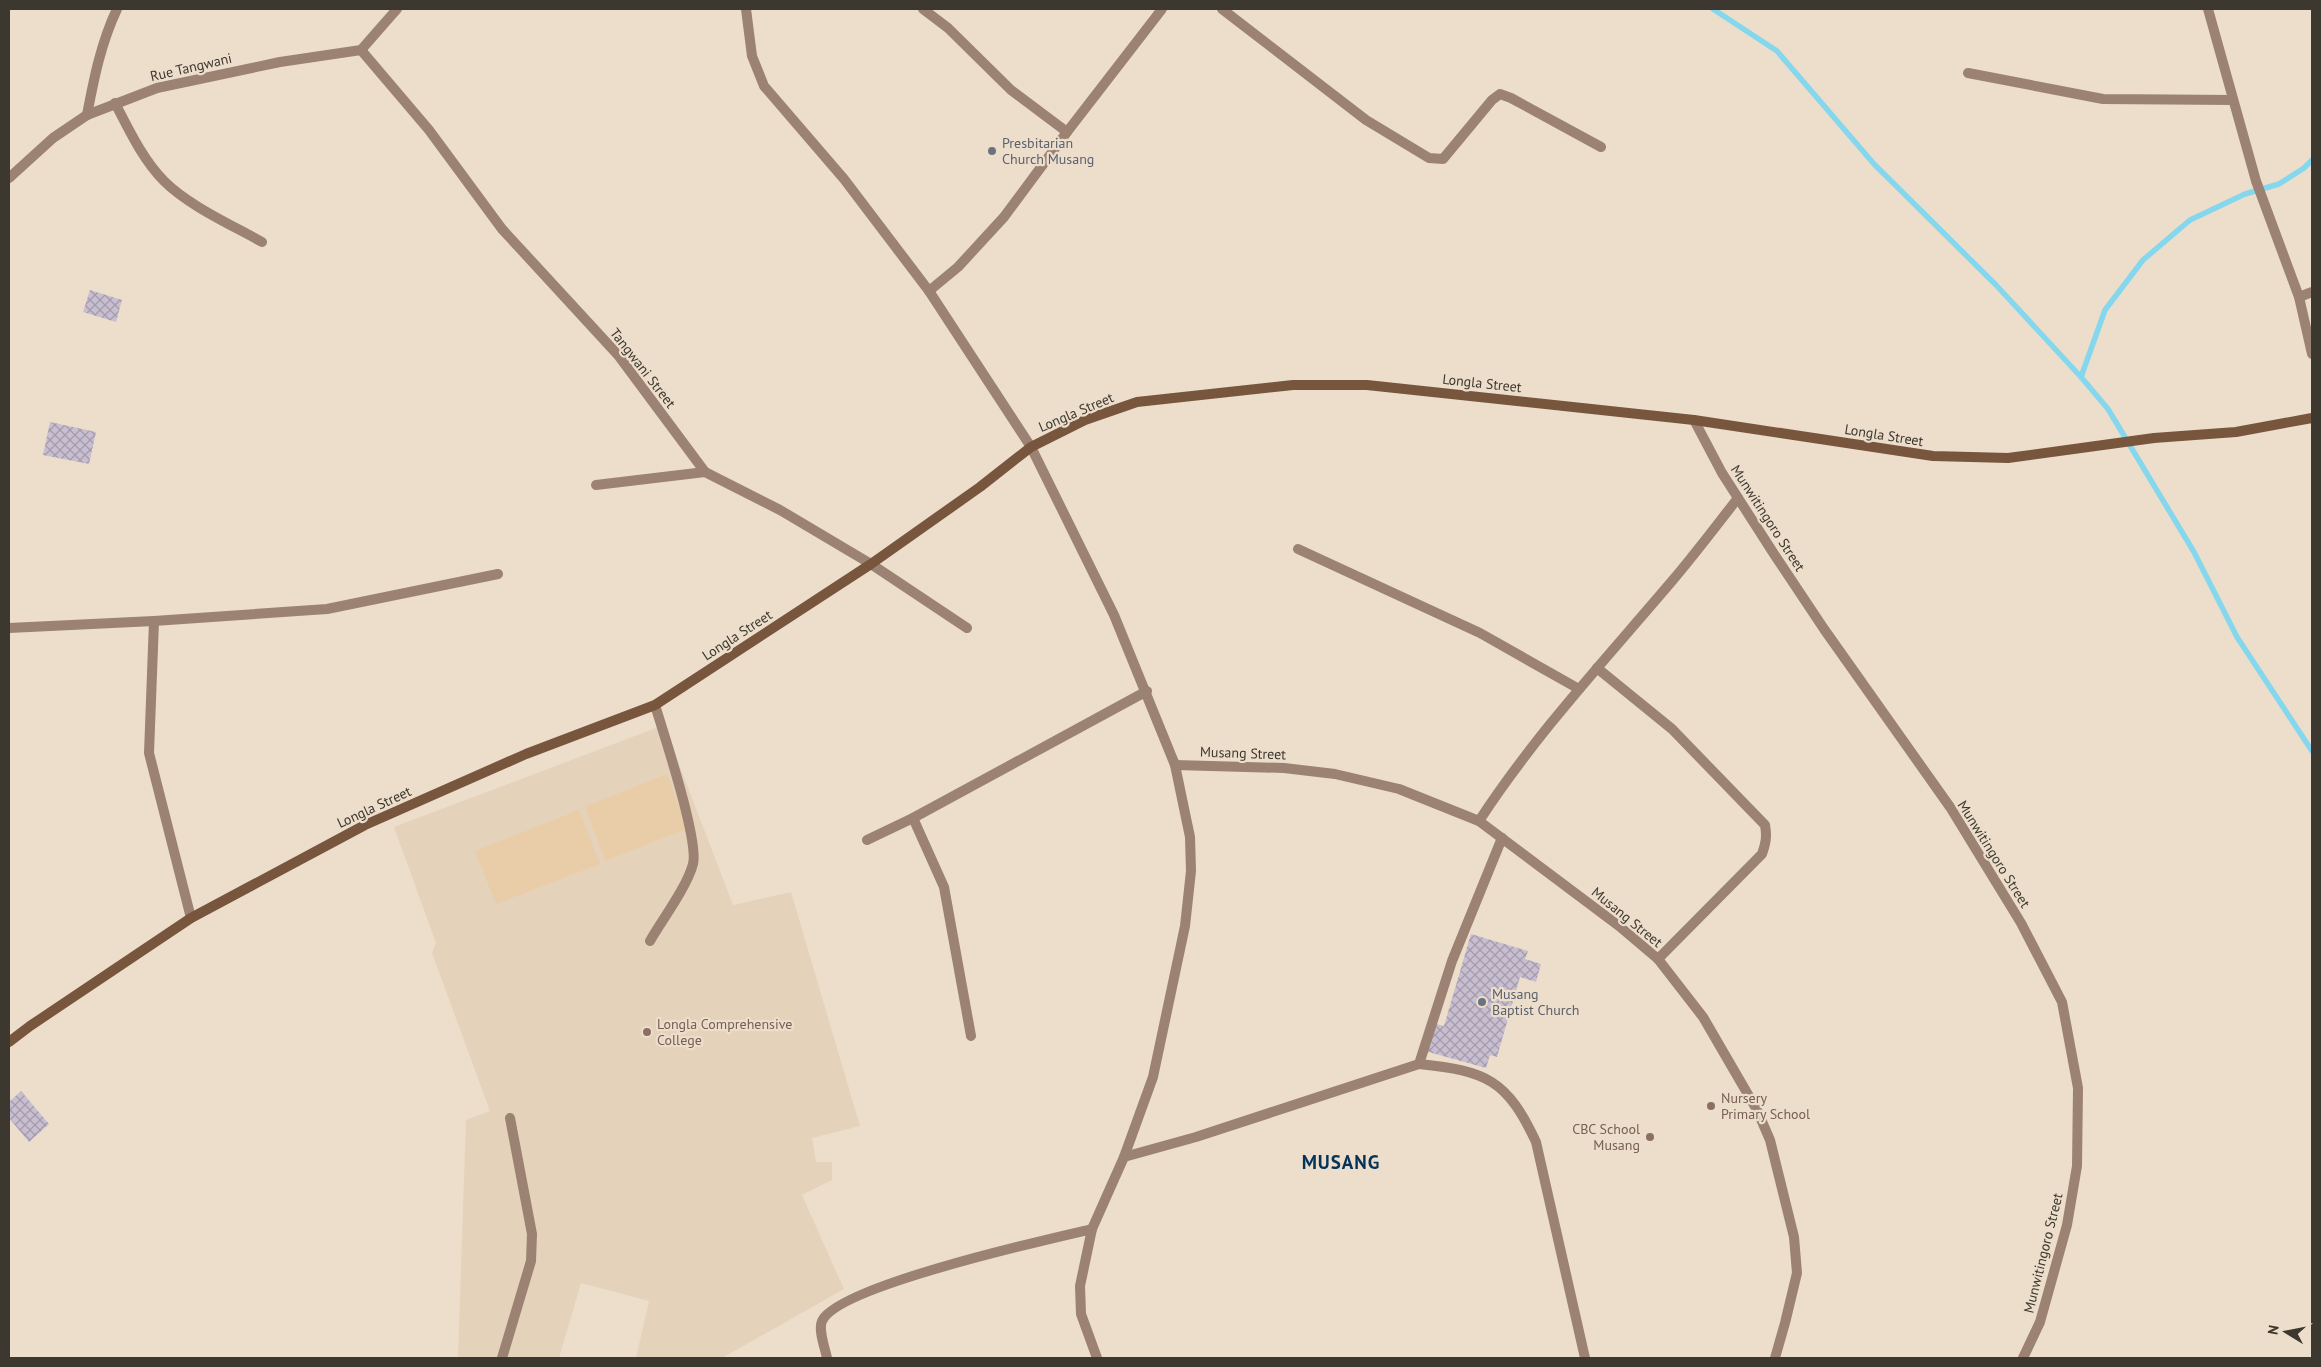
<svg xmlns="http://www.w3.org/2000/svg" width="2321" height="1367" viewBox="0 0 2321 1367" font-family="'PT Sans',sans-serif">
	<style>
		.built { fill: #e5d2ba }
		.pitch { fill: #e9cda9 }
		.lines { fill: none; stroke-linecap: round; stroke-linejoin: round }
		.stream { stroke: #85d7ed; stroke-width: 5.5 }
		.building { fill: url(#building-cross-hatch) }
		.service { stroke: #9b8272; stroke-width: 10 }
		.minor { stroke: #9b8272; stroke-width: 10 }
		.secondary { stroke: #78563d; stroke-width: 10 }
		.worship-dot { fill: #6b7280; stroke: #ecdecb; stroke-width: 2 }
		.education-dot { fill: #8d6e63; stroke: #ecdecb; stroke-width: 2 }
		.labels { text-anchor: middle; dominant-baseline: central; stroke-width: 4.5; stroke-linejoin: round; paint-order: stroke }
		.street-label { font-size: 14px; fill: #3c372f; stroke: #ecdecb }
		.worship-label { font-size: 14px; fill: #5b616d; stroke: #ecdecb; text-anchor: start }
		.education-label { font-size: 14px; fill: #785e54; stroke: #ecdecb; text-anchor: start }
		.district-label { font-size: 19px; font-weight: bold; letter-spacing: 1px; fill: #063357; stroke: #ecdecb }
	</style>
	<defs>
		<pattern id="building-cross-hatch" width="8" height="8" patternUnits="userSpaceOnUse" patternTransform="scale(1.25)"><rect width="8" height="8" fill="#c8bed1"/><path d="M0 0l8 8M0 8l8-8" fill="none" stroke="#a49baa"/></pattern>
	</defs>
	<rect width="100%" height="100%" fill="#ecdecb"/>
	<polygon class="built" points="664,725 733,905 791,892 860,1126 812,1138 816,1162 832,1162 832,1180 802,1195 844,1289 722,1358 636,1358 649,1301 581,1283 559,1358 458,1358 466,1120 490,1111 432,953 436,943 394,827"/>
	<g class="pitch">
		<polygon points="667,774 687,829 605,861 585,806"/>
		<polygon points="579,810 600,864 496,904 475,851"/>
	</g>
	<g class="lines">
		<g class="stream">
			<polyline points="1713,9 1777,51 1874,164 1996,285 2081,377"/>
			<polyline points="2312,160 2304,168 2279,184 2245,194 2190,220 2143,260 2105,310 2081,377 2108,409 2194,552 2237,637 2312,751"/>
		</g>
	</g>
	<g class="building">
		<polygon points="90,290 122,300 116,322 83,312"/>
		<polygon points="50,422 96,432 89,464 43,455"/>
		<polygon points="1471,934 1528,951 1525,959 1541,964 1536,982 1520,977 1497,1057 1490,1055 1486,1068 1425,1051 1433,1023 1444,1026"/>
		<polygon points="21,1091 49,1124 29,1142 9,1118 9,1102"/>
	</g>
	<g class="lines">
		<g class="service">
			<path d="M650,941c12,-21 37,-54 43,-77 6,-24 -29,-129 -38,-159"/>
			<polyline points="502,1358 531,1261 532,1234 510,1118"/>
		</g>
		<g class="minor">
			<path d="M117,9c-16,34 -23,69 -30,106l70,-27 123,-26 81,-12 36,-41"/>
			<polyline points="746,9 752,56 764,86 844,179 929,291 1031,447 1114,615 1175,765 1190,837 1191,871 1185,926 1153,1077 1124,1157 1092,1229 1080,1286 1081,1314 1097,1358"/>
			<polyline points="923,9 948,28 1011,90 1067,132 1004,217 958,267 929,291"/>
			<polyline points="1222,9 1366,120 1429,158 1443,159 1492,100 1500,94 1511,98 1601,147"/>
			<polyline points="2208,9 2256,181 2299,297 2312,354"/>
			<polyline points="361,50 429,130 502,229 618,355 705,472 780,510 871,564 967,628"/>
			<polyline points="1968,73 2103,99 2233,100"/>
			<path d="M115,103c14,27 28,57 49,78 25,25 68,44 98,61"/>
			<polyline points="1067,132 1162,9"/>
			<polyline points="9,178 53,138 87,115"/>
			<polyline points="2299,297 2312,292"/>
			<polyline points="1694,420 1722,473 1774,554 1824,629 1950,807 2021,923 2062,1002 2078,1088 2077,1166 2067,1225 2040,1322 2023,1358"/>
			<polyline points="596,485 705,472"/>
			<polyline points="1298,549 1480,633 1579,689"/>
			<polyline points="154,621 149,753 191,918"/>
			<polyline points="9,628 154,621 327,609 498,574"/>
			<path d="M1597,668l75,61 93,96c2,11 1,18 -3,29l-104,105"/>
			<polyline points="1175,765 1284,768 1335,774 1399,789 1479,821 1619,926 1658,959 1703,1017 1757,1110 1770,1140 1794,1237 1797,1273 1785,1323 1775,1358"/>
			<polyline points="913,818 944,887 971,1036"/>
			<path d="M1479,821c56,-86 126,-161 193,-240 23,-27 44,-55 66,-83"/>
			<polyline points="867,840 913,818 1147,691"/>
			<polyline points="1419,1064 1452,961 1502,838"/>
			<path d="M1124,1157l72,-20 223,-73c68,7 88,16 117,78l49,216"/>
			<path d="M827,1358c-2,-10 -9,-28 -5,-37 16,-35 227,-82 270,-92"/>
		</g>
		<polyline class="secondary" points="9,1042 30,1026 191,918 365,825 526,754 655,705 871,564 980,487 1031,447 1085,420 1137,402 1293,385 1367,385 1694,420 1933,456 2008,458 2154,438 2236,432 2312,418"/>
	</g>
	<g class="worship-dot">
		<circle cx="992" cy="151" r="5"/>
		<circle cx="1482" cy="1002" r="5"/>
	</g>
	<g class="education-dot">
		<circle cx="647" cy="1032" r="5"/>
		<circle cx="1711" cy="1106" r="5"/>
		<circle cx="1650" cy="1137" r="5"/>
	</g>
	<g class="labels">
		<g class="street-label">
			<text transform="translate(191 67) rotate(-13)">Rue Tangwani</text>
			<text transform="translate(643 368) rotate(52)">Tangwani Street</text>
			<text transform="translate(1482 383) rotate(6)">Longla Street</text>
			<text transform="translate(1076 412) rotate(-23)">Longla Street</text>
			<text transform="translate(1884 435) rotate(9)">Longla Street</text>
			<text transform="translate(1768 518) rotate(57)">Munwitingoro Street</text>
			<text transform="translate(737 635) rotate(-33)">Longla Street</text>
			<text transform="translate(1243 753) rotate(2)">Musang Street</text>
			<text transform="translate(374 807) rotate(-25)">Longla Street</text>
			<text transform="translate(1994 854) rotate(58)">Munwitingoro Street</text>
			<text transform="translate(1627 917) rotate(39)">Musang Street</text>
			<text transform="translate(2043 1253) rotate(-76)">Munwitingoro Street</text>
		</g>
		<g class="worship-label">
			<text x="1002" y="143">Presbitarian<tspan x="1002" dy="16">Church Musang</tspan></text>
			<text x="1492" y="994">Musang<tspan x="1492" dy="16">Baptist Church</tspan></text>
		</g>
		<g class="education-label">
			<text x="657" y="1024">Longla Comprehensive<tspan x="657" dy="16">College</tspan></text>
			<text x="1721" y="1098">Nursery<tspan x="1721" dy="16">Primary School</tspan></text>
			<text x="1640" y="1129" text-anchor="end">CBC School<tspan x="1640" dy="16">Musang</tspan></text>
		</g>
		<g class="district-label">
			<text x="1341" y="1162">MUSANG</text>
		</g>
	</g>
	<rect width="2321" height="1367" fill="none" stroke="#3c372f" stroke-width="20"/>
	<g transform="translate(2286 1332) rotate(280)" stroke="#ecdecb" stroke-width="4" paint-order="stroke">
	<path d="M0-4L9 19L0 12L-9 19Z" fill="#3c372f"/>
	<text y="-8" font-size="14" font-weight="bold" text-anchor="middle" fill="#3c372f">N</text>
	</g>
</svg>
